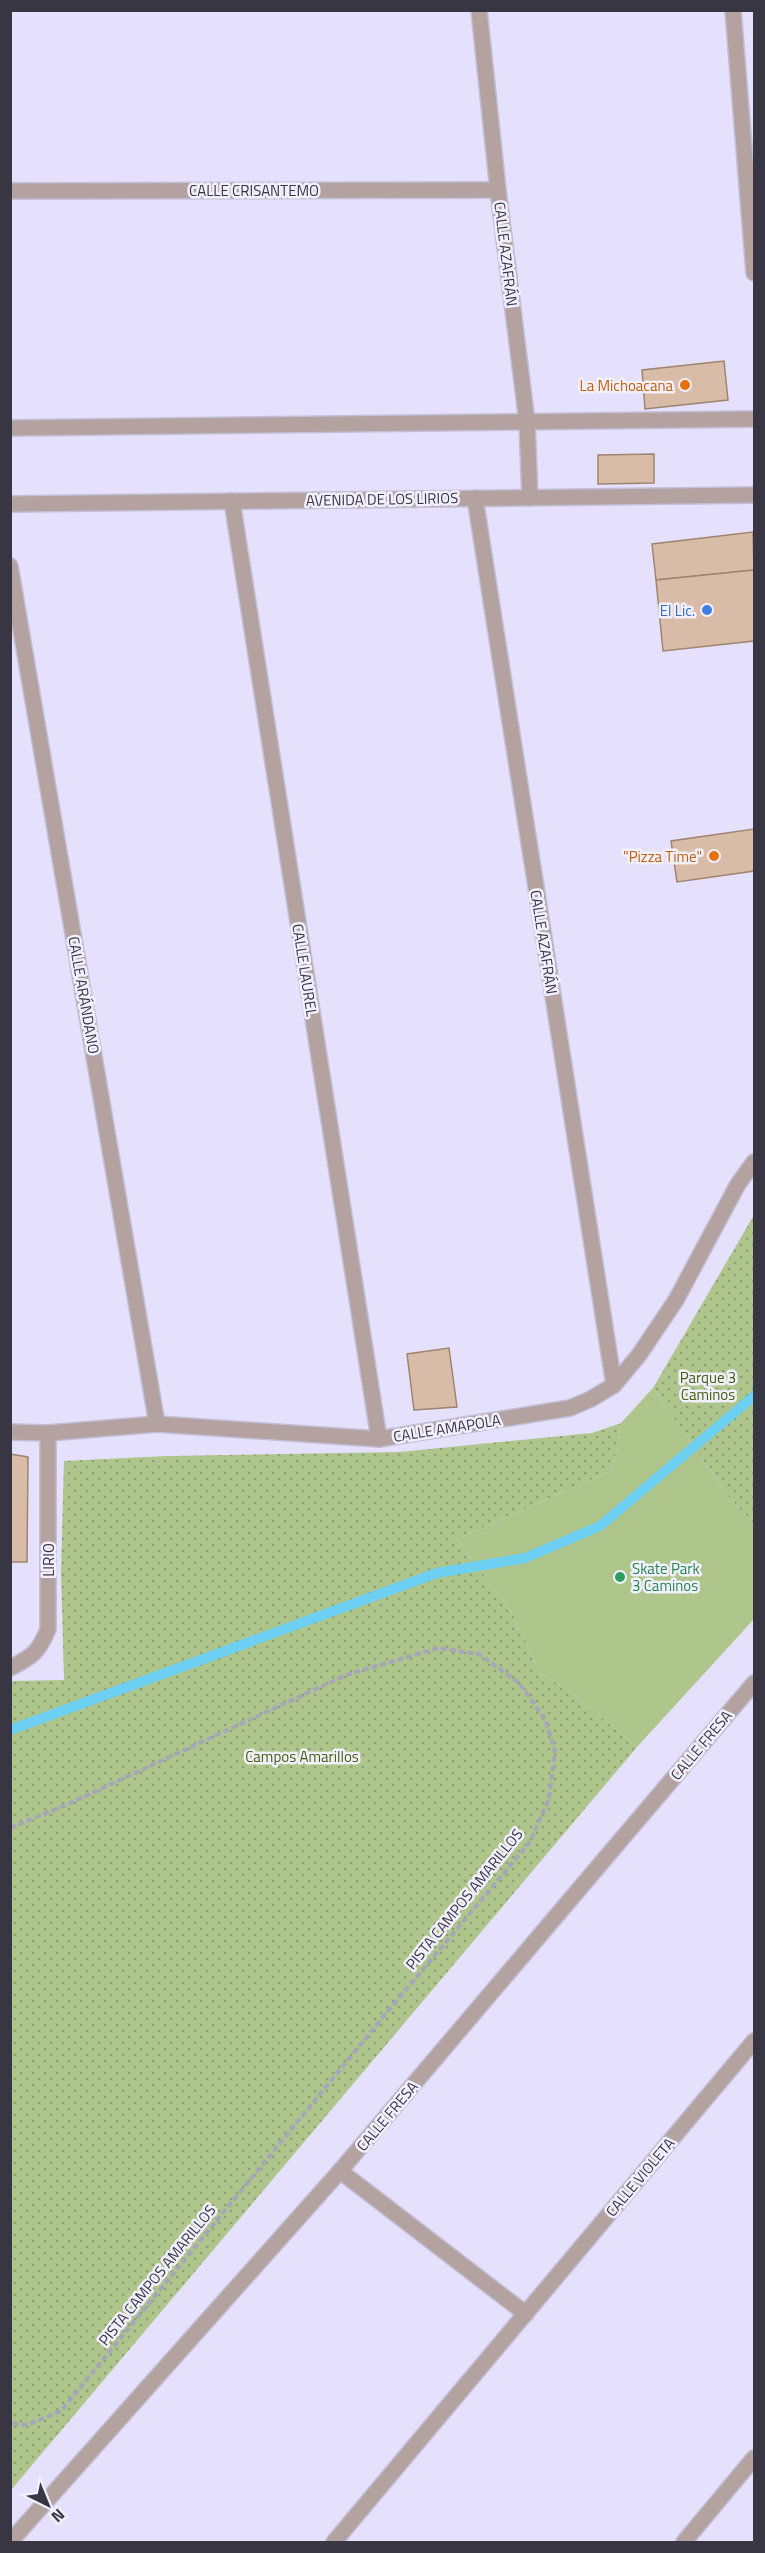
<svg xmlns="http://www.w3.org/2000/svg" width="765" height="2553" viewBox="0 0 765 2553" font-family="'Titillium Web',sans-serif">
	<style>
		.grass { fill: #aec58c }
		.park { fill: url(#park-dots) }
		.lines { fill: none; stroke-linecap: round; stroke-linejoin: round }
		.stream { stroke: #6dcff1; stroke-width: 10 }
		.building { fill: #d9bca7; stroke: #9f846f; stroke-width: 1.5 }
		.minor-casing { stroke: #c2bfd7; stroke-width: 18 }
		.tertiary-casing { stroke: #c2bfd7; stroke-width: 18 }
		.path { stroke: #a8a5bb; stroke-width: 4; stroke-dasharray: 6 3; stroke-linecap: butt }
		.minor { stroke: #b3a2a0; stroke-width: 15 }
		.tertiary { stroke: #b3a2a0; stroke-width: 15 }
		.food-dot { fill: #e8710a; stroke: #f2f0fe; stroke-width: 2 }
		.shop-dot { fill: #3f7fe0; stroke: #f2f0fe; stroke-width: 2 }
		.leisure-dot { fill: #2e9e5b; stroke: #f2f0fe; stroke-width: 2 }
		.labels { text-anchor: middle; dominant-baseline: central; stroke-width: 5; stroke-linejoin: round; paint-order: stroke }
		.street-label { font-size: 15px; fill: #383643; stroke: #f2f0fe }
		.food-label { font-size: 15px; fill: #c56008; stroke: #f2f0fe; text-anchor: end }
		.shop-label { font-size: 15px; fill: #366cbe; stroke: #f2f0fe; text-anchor: end }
		.park-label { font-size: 15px; fill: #465f0f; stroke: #f2f0fe }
		.leisure-label { font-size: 15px; fill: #27864d; stroke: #f2f0fe; text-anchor: start }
	</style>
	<defs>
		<pattern id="park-dots" width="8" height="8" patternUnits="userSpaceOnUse" patternTransform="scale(1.5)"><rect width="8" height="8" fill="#aec58c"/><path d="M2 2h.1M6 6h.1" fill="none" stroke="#8fa174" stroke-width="1.8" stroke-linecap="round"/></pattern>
	</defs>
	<rect width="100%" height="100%" fill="#e5e1fc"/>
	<polygon class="grass" points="653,1388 728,1496 754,1525 754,1619 637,1747 570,1691 540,1673 513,1614 457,1539 613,1470 621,1423"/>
	<g class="park">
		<polygon points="754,1215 754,1525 728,1496 653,1388"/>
		<polygon points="621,1423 613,1470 457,1539 513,1614 540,1673 570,1691 637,1747 11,2490 11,1681 64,1680 61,1572 64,1461 167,1456 400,1452 592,1433"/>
	</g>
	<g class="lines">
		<polyline class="stream" points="10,1730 437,1573 525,1558 600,1526 754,1396"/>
	</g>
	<g class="building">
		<polygon points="724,361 728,400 645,409 642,370"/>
		<polygon points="654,454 654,483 598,484 598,455"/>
		<polygon points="753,532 754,570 656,580 652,544"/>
		<polygon points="754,570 754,641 663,651 656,580"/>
		<polygon points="754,829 754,871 677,882 671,841"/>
		<polygon points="449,1348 457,1407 414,1410 407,1354"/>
		<polygon points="10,1454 28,1457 27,1562 10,1562"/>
	</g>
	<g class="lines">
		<g class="minor-casing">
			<g id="minor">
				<polyline points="479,10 498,190 527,422 530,498"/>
				<polyline points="10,191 498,190"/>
				<polyline points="10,428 754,419"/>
				<polyline points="475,498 614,1385"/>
				<polyline points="232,501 379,1439"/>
				<polyline points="10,504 754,495"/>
				<polyline points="10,566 157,1424"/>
				<polyline points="10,1432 48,1433 157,1424 379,1439 570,1408 591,1399 614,1385 639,1355 676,1300 738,1184 754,1162"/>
				<path d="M10,1668c22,-11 29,-16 38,-39v-196"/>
				<polyline points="340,2171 526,2314"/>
				<polyline points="10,2542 340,2171 754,1683"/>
				<polyline points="334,2542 754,2041"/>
				<polyline points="684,2542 754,2458"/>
			</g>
		</g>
		<g class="tertiary-casing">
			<polyline id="tertiary" points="733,10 754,273"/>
		</g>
		<polyline class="path" points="10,1828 66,1805 346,1675 438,1648 479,1654 519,1683 545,1719 555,1751 549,1799 530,1842 388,2011 61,2411 27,2425 10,2423"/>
		<use href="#minor" class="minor"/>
		<use href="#tertiary" class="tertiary"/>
	</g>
	<g class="food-dot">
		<circle cx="685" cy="385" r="6"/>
		<circle cx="714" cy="856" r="6"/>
	</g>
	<circle class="shop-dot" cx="707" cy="610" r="6"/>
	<circle class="leisure-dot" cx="620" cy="1577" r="6"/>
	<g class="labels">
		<g class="street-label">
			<text x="254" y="190">CALLE CRISANTEMO</text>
			<text transform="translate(506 254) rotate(83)">CALLE AZAFRÁN</text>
			<text transform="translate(382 499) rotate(-1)">AVENIDA DE LOS LIRIOS</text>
			<text transform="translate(544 942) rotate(81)">CALLE AZAFRÁN</text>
			<text transform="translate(305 970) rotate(81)">CALLE LAUREL</text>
			<text transform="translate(84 995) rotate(80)">CALLE ARÁNDANO</text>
			<text transform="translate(447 1428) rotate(-9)">CALLE AMAPOLA</text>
			<text transform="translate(48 1560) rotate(-90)">LIRIO</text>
			<text transform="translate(701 1745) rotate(-50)">CALLE FRESA</text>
			<text transform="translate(464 1899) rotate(-51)">PISTA CAMPOS AMARILLOS</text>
			<text transform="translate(387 2116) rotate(-50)">CALLE FRESA</text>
			<text transform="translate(640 2177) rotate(-50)">CALLE VIOLETA</text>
			<text transform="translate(157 2275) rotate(-51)">PISTA CAMPOS AMARILLOS</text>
		</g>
		<g class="food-label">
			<text x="673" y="385">La Michoacana</text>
			<text x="702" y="856">"Pizza Time"</text>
		</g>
		<g class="shop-label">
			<text x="695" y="610">El Lic.</text>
		</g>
		<g class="park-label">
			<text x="708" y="1377">Parque 3<tspan x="708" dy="17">Caminos</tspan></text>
			<text x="302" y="1756">Campos Amarillos</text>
		</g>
		<g class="leisure-label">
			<text x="632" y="1568">Skate Park<tspan x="632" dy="17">3 Caminos</tspan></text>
		</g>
	</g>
	<rect width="765" height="2553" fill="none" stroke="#383643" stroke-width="24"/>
	<g transform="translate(48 2505) rotate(137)" stroke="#f2f0fe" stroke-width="4.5" paint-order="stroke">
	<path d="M0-4.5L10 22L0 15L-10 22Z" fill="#383643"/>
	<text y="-9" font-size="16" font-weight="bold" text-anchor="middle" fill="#383643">N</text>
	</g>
</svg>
